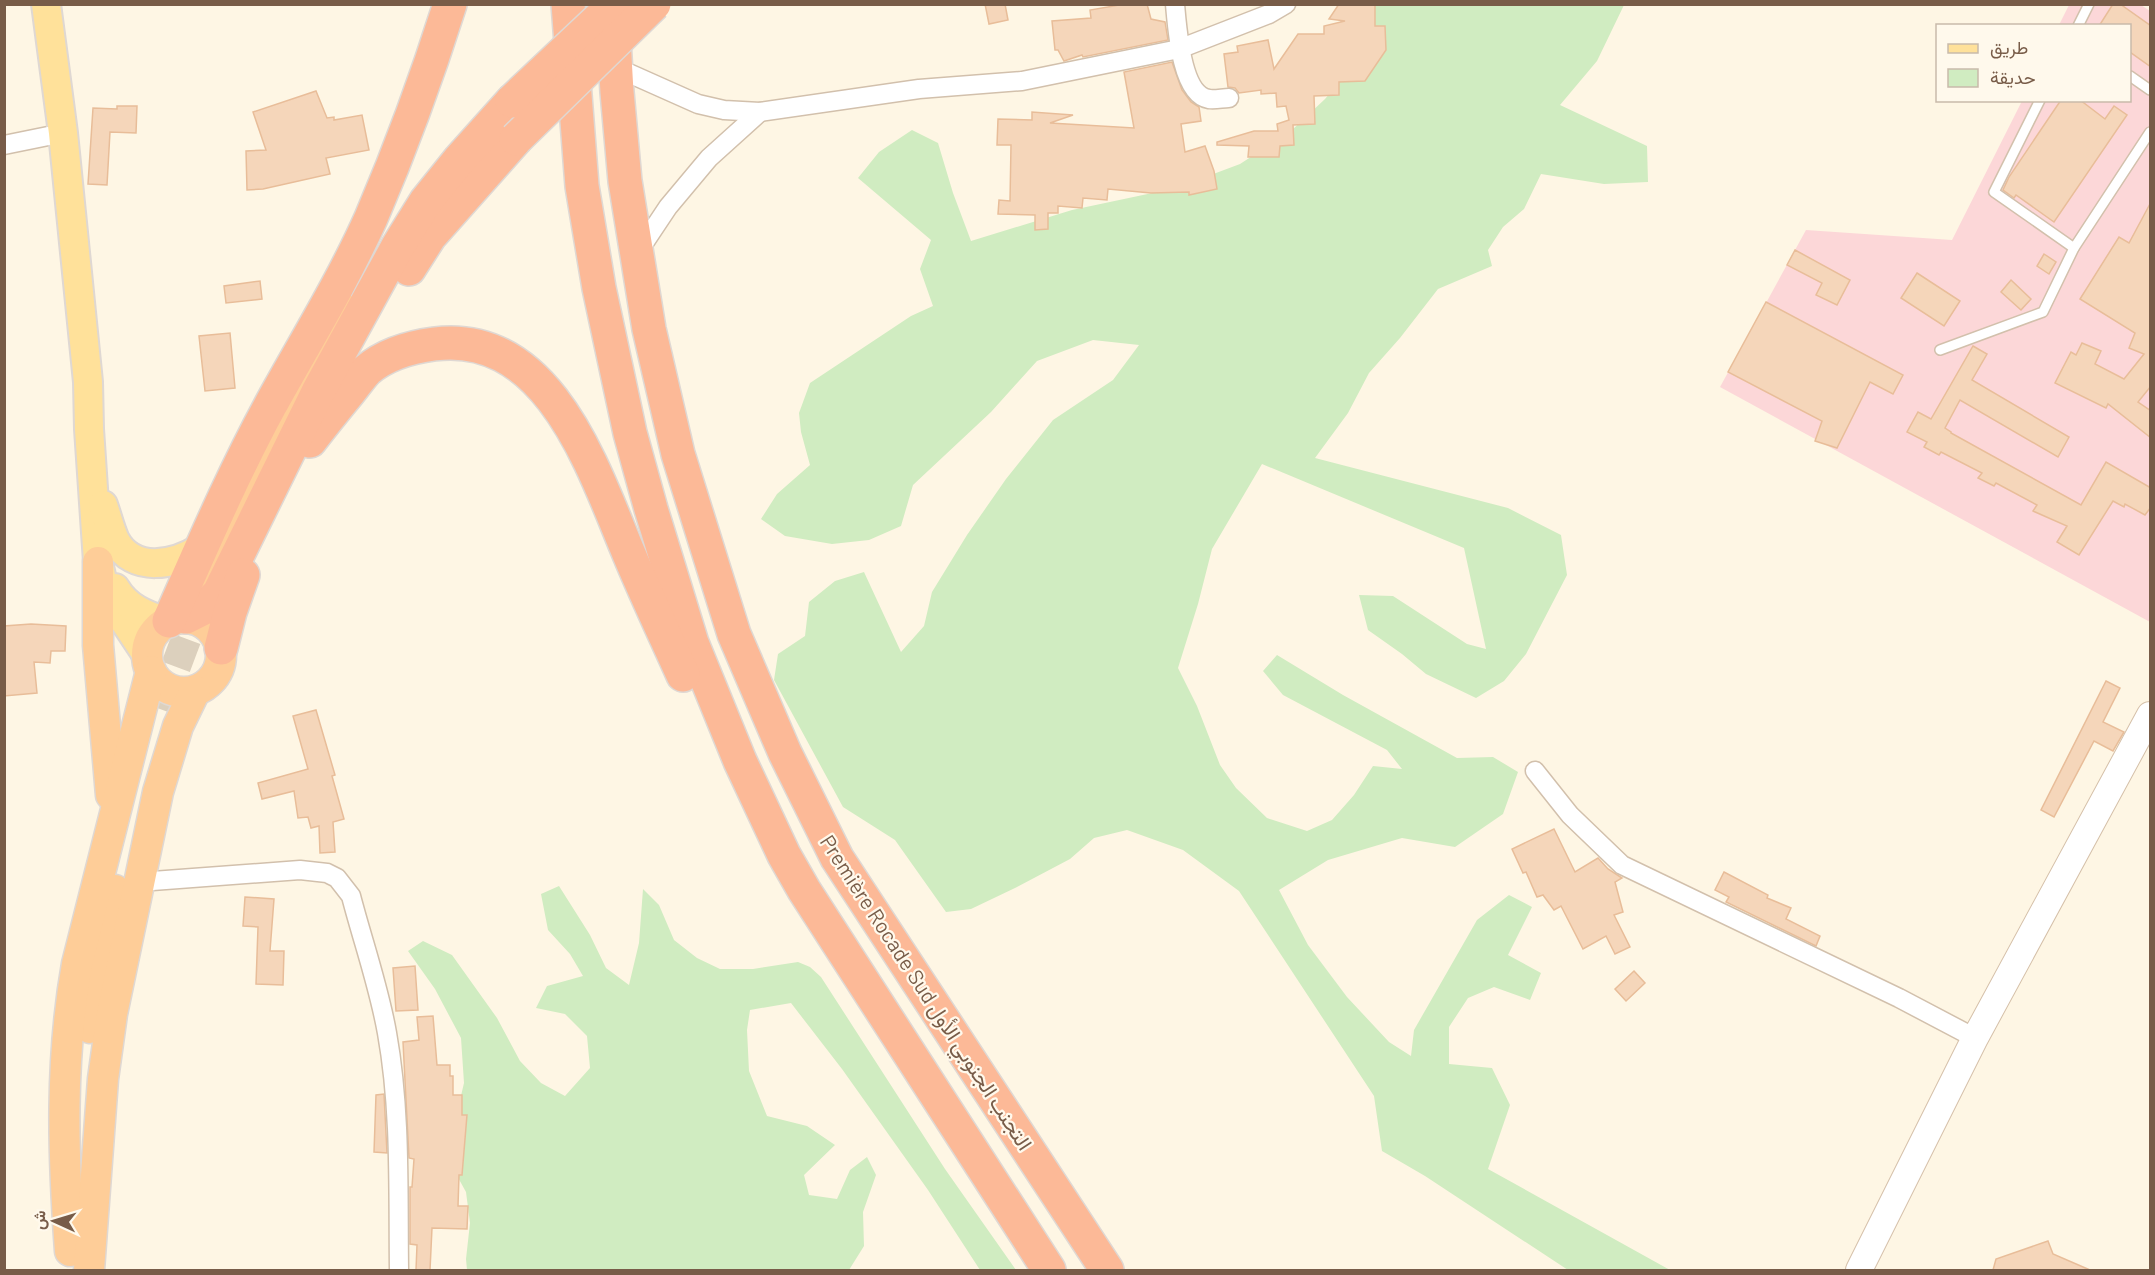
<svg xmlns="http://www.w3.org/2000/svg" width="2155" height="1275" viewBox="0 0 2155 1275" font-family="Barlow,Vazirmatn,sans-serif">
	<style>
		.medical { fill: #fcd7d8 }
		.green { fill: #d0ecc1 }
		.building { fill: #f5d6ba; stroke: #e8bd99; stroke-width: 1.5 }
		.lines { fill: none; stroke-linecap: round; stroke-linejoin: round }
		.trunk-tunnel { stroke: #dcd0bd; stroke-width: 30; stroke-dasharray: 30 15; stroke-linecap: butt }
		.service-casing { stroke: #d2c0ac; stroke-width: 12 }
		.minor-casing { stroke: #d2c0ac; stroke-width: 21 }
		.secondary-casing { stroke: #d5c0a9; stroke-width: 28 }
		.primary-casing { stroke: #dfd8d3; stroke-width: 32 }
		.trunk-casing { stroke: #dfd8d3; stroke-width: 33 }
		.motorway-casing { stroke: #dfd8d3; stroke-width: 36 }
		.service { stroke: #fff; stroke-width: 9 }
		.minor { stroke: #fff; stroke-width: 18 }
		.secondary { stroke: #fff; stroke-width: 26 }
		.primary { stroke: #ffe19a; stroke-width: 28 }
		.trunk { stroke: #fecd98; stroke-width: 30 }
		.motorway { stroke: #fcb997; stroke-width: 33 }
		.motorway-bridge-casing { stroke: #dfd8d3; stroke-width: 36; stroke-linecap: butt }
		.motorway-bridge { stroke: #fcb997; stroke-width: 33 }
		.labels { text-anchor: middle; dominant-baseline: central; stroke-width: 4.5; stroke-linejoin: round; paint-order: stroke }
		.street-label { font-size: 21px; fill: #785c48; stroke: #fff9ec }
	</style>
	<rect width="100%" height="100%" fill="#fef6e4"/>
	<polygon class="medical" points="2069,5 2141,5 2150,11 2150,622 1720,387 1806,230 1952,240 2022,101 2130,100 2130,26 2059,25"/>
	<g class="green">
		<polygon points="1368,5 1624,5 1597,61 1560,105 1647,146 1648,182 1604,184 1541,174 1524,209 1503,227 1488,250 1492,266 1438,289 1400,338 1369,373 1348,413 1315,458 1508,508 1561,535 1567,575 1526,654 1504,681 1476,698 1426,674 1402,654 1368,630 1359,595 1393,596 1467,644 1486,649 1464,548 1262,464 1212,549 1198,604 1178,668 1197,706 1220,765 1236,788 1267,818 1307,831 1332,820 1354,795 1373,766 1402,769 1387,750 1283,695 1263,671 1277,655 1343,695 1457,758 1493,757 1518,772 1503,814 1455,847 1402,838 1328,860 1279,890 1308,945 1347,997 1389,1042 1411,1056 1414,1030 1477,920 1509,895 1532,907 1508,955 1541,973 1530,1000 1494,987 1468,998 1449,1027 1449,1064 1492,1068 1510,1105 1488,1169 1670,1270 1568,1270 1425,1176 1382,1151 1374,1096 1239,891 1183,850 1127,830 1094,838 1070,859 1015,888 971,909 946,912 895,840 843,807 774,680 778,654 805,636 809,602 835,581 864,572 901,652 924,626 932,592 967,535 1006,479 1053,420 1113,380 1139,345 1093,340 1037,361 991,412 913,485 901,526 869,540 832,544 785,536 761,519 777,494 810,465 801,432 799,413 810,383 911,316 933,306 920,269 931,240 858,178 879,152 912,130 938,143 953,193 971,241 1072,210 1176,188 1240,164 1291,131 1325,99 1372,44"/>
		<polygon points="559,886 590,935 606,968 629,985 639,943 643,889 659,905 674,940 697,958 720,969 753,969 798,962 810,967 821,977 945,1169 1016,1270 980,1270 928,1190 842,1069 791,1003 750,1010 747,1030 749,1071 767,1116 807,1126 835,1145 804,1175 809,1195 837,1199 850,1170 867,1157 876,1175 863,1212 864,1246 849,1270 467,1270 466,1259 470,1223 466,1192 450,1163 451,1138 464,1083 461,1038 435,989 408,951 423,941 452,955 497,1018 520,1061 541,1083 565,1096 590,1068 587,1036 565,1014 536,1008 547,986 583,976 570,954 548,930 541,894"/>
	</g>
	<g class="building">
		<polygon points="985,4 1005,4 1008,20 989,24"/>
		<polygon points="1125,4 1147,4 1151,19 1165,22 1168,40 1083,57 1082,55 1064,61 1058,50 1055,50 1052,21 1091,18 1090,10"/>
		<polygon points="1339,4 1375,4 1375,26 1385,26 1386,50 1365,81 1339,82 1339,95 1314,96 1315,124 1293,125 1294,145 1280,146 1279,157 1248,157 1249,146 1217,145 1217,142 1254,131 1278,131 1277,124 1289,120 1286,106 1277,107 1276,93 1261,94 1261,90 1239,93 1235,88 1228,87 1224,54 1238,52 1237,46 1268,40 1274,69 1298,34 1324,34 1324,26 1345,21 1329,19"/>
		<polygon points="2113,4 2120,4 2151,26 2151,67 2130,52 2130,26 2099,26"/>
		<polygon points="1172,62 1182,90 1191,102 1199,107 1201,121 1181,124 1185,152 1205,146 1214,171 1217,189 1189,195 1189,192 1151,193 1108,189 1107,200 1083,198 1082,208 1058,206 1058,213 1048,213 1048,229 1035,230 1035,215 998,214 999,200 1010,201 1011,145 997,145 998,119 1032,120 1032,112 1073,115 1050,123 1134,128 1124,72"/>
		<polygon points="316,91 327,118 334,117 334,120 362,115 369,150 326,158 330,174 263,189 247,190 246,151 266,150 253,112"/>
		<polygon points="2061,100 2080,100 2105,119 2114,106 2127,115 2054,222 2016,195 2014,198 2003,190 2009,177"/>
		<polygon points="117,106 137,106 136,133 110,132 107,185 88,184 93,108 117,109"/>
		<polygon points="2151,202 2151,386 2138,402 2151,411 2151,438 2108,404 2106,408 2055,383 2071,352 2076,355 2082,343 2101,351 2095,364 2124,379 2144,354 2129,348 2135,333 2080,299 2119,237 2129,243"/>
		<polygon points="1795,250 1850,280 1837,305 1816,295 1822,283 1787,265"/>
		<polygon points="2044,254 2056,262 2049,274 2037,266"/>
		<polygon points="1917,273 1960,301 1944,326 1901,298"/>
		<polygon points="2011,280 2031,299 2021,310 2001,292"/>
		<polygon points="260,281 262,299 226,303 224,286"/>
		<polygon points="1766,302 1903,375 1893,394 1870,382 1837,448 1815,441 1822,421 1728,372"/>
		<polygon points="230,333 235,388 205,391 199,336"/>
		<polygon points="1973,346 1987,354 1972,380 2069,437 2058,457 1960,400 1945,428 1951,432 1951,433 2081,505 2106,462 2151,488 2151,507 2145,515 2125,504 2124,507 2113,501 2079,555 2057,542 2067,526 2033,511 2037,505 1996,483 1994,486 1978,478 1982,473 1941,452 1939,455 1924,447 1927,442 1907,432 1918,412 1931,419"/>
		<polygon points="31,624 66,626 65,651 51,651 50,663 34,662 37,693 4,696 4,626"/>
		<polygon points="2106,681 2120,688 2103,722 2124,732 2113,751 2094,741 2054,817 2041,810"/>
		<polygon points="316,710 335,775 332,776 344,819 333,822 335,852 320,853 319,826 311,828 308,817 298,818 294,791 262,799 258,783 308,769 293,716"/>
		<polygon points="1554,829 1575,872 1598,858 1608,869 1622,878 1615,882 1623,912 1614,915 1630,947 1615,954 1606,936 1583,949 1561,906 1554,910 1543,895 1537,897 1526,872 1523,873 1512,849"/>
		<polygon points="1724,872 1768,895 1767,898 1791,908 1786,919 1820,936 1816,946 1726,902 1729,897 1715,890"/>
		<polygon points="245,897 274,899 270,951 284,951 283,985 256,984 258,927 243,926"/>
		<polygon points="415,966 418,1010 396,1011 393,968"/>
		<polygon points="1634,971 1645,983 1626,1001 1615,989"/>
		<polygon points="433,1016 437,1065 450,1065 450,1076 453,1076 453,1095 462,1095 462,1115 467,1115 462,1175 459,1175 458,1206 468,1206 467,1229 432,1228 430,1270 416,1270 417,1245 410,1244 410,1187 412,1187 414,1159 409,1158 403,1042 419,1040 417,1017"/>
		<polygon points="384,1094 387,1153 374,1152 376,1095"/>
		<polygon points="2048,1241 2053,1254 2090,1270 1993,1270 1996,1259"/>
	</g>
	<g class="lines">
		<polyline class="trunk-tunnel" points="160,709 203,594"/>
		<g class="service-casing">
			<g id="service">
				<polyline points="2078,26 2089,4"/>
				<polyline points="2130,76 2150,90"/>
				<polyline points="2040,100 1994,192 2074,248"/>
				<polyline points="1940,350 2043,312 2074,248 2150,132"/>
			</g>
		</g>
		<g class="minor-casing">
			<g id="minor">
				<path d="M1175,4c2,22 6,91 34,95 6,1 14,-1 20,-1"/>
				<polyline points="615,67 698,104 724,110 760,112 919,89 1022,81 1179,49 1269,14 1286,4"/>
				<polyline points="4,145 63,133"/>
				<polyline points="638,252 668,207 709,158 760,112"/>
				<polyline points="1535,771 1570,815 1622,865 1899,998 1975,1038"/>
				<path d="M139,882l161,-12 27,3 10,5 14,18c12,46 28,91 36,137 14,78 11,159 12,237"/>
			</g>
		</g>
		<g class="secondary-casing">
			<polyline id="secondary" points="1859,1270 1975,1038 2150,715"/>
		</g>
		<g class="primary-casing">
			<g id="primary">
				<polyline points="46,4 63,133 88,382 89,429 98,562 103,585 109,598 147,655"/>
				<path d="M103,505c4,11 7,24 12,35 18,34 60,25 86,8"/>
				<path d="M115,588c12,20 30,27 51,34"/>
			</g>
		</g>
		<g class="trunk-casing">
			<g id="trunk">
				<polyline points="298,400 341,307"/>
				<polyline points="98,562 98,645 111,795"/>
				<polyline points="208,583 256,479 288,419"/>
				<circle cx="184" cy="655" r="37"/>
				<polyline points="90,1028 115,890"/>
				<path d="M70,1251c-7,-96 -10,-191 7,-287l74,-293"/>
				<polyline points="89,1270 103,1079 112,1014 158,792 178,726 195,691"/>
			</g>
		</g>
		<g class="motorway-casing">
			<g id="motorway">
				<polyline points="568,4 582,186 599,288 630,433 651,509 692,643 740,761 784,855 804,890 1049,1270"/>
				<polyline points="613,22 617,92 625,181 649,329 678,454 734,634 785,753 837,858 1107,1270"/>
				<polyline points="409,269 430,236 516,139"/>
				<path d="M310,441c13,-17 26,-33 40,-50 5,-6 11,-15 17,-21 19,-16 44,-23 67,-26 116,-15 160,127 195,210 17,41 36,81 54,121"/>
				<polyline points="186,617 206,607 219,593 318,392 398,246 426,201 459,160 512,101"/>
				<path d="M169,621c32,-72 63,-145 101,-215 34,-62 72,-123 101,-188 30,-70 56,-141 79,-214"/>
				<polyline points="221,648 230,612 243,575"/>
			</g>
		</g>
		<use href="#service" class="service"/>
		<use href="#minor" class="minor"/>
		<use href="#secondary" class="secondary"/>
		<use href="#primary" class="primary"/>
		<use href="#trunk" class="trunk"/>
		<use href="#motorway" class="motorway"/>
		<g class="motorway-bridge-casing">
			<g id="motorway-bridge">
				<polyline points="512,101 615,4"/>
				<polyline points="516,139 654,4"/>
			</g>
		</g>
		<use href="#motorway-bridge" class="motorway-bridge"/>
	</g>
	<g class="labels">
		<g class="street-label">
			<text transform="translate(927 992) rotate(57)">Première Rocade Sud التجنب الجنوبي الأول</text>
		</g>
	</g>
	<rect width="2155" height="1275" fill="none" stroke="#785c48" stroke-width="12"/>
	<rect x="1936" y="24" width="195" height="78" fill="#fff9ec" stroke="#c9baaa" stroke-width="1.5"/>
	<rect x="1948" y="44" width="30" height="9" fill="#ffe19a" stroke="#c9baaa" stroke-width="1.5"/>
	<text x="1990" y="54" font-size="18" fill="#785c48">طريق</text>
	<rect x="1948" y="69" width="30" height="18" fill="#d0ecc1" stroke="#c9baaa" stroke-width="1.5"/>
	<text x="1990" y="84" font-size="18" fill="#785c48">حديقة</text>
	<g transform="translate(54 1221) rotate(274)" stroke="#fff9ec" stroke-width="4.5" paint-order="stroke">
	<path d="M0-4.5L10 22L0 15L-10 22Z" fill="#785c48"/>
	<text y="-9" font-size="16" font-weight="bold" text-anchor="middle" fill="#785c48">ش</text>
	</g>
</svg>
